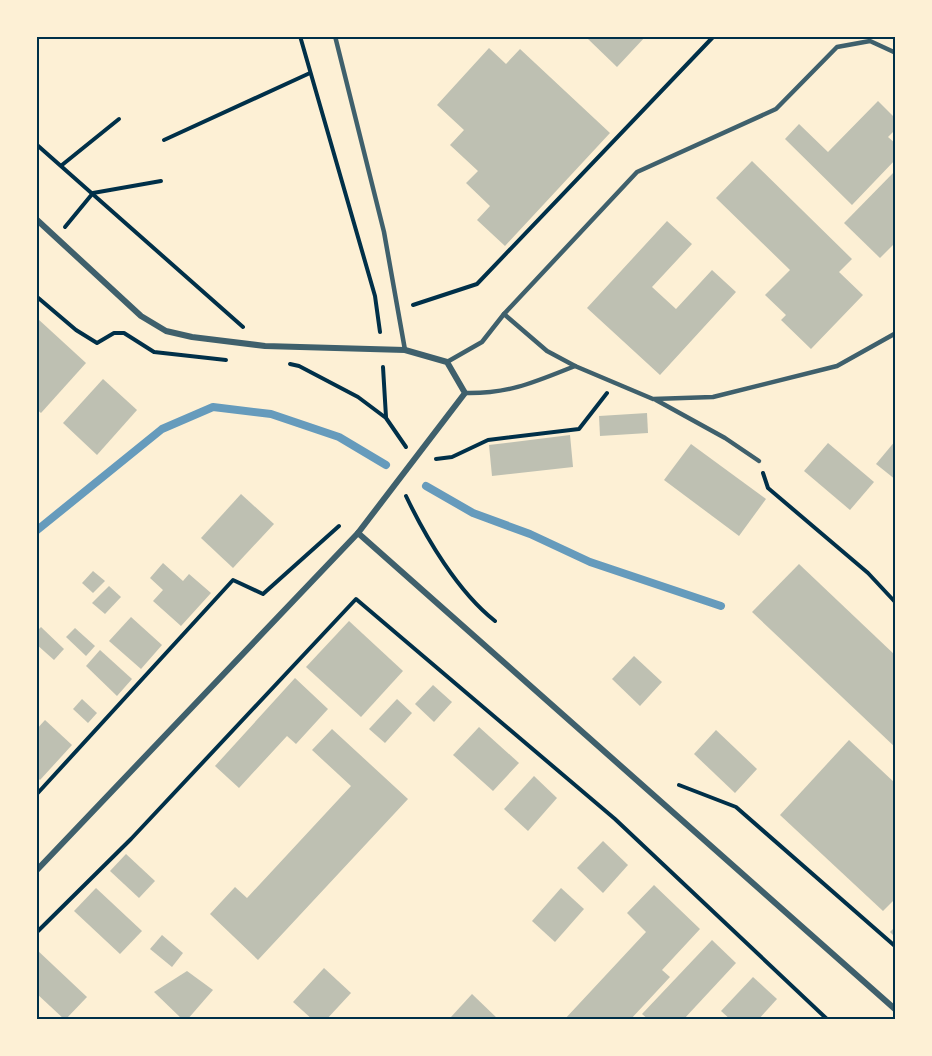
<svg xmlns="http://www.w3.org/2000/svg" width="932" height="1056" viewBox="0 0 932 1056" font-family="'Golos Text',sans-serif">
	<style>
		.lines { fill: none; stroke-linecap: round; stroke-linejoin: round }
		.stream { stroke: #669bbc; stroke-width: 8 }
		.building { fill: #bec0b2 }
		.path { stroke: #003049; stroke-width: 4 }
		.service { stroke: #3f606c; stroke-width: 4.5 }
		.minor { stroke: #3f606c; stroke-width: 6 }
		.neatline { fill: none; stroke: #003049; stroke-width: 2 }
	</style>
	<rect width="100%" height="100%" fill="#fdf0d5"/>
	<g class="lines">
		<g class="stream">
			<polyline points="426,486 473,513 530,534 590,562 721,606"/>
			<polyline points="36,531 162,429 213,407 271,414 339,437 386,465"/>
		</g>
	</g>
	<g class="building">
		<polygon points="591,36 646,36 617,67 588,39"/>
		<polygon points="489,48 506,64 520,49 610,133 505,246 477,220 490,206 466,183 478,171 450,145 464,130 437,105"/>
		<polygon points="878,101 896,119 896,129 888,137 896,144 896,159 852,205 785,139 799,124 828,152"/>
		<polygon points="752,161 852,259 839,272 863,295 811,349 781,320 786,315 765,295 790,270 716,198"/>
		<polygon points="896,170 896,242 880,258 844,223"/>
		<polygon points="667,221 692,244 652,287 676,309 712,270 736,292 660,375 587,308"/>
		<polygon points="38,319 86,363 41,413 36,409"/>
		<polygon points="103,379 137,410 97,455 63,423"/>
		<polygon points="647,413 648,433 600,436 599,416"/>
		<polygon points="570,435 573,467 492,476 489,445"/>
		<polygon points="896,440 896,480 876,464"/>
		<polygon points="828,443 874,482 850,510 804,471"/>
		<polygon points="691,444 766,499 739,536 664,480"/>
		<polygon points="241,494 274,524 233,568 201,538"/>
		<polygon points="163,563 183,581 189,574 211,593 181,626 153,601 163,590 150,578"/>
		<polygon points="799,564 896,656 896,748 752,612"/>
		<polygon points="93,571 105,581 93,593 82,583"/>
		<polygon points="109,586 121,597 105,614 92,603"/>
		<polygon points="131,617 162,645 141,669 109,641"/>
		<polygon points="349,621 403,671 361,717 306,667"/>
		<polygon points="41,627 64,649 54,660 36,644 36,632"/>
		<polygon points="75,628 95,646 86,656 66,637"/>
		<polygon points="100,650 132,679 117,696 86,666"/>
		<polygon points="634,656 662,682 640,706 612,679"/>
		<polygon points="295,678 328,709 296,744 287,736 239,788 215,766"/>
		<polygon points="433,685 452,702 434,722 415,704"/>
		<polygon points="82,699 97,713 88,723 73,709"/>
		<polygon points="397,699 412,713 385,743 369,729"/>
		<polygon points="45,720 72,745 40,780 36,776 36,730"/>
		<polygon points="479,727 519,763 493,791 453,755"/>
		<polygon points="332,729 408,799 258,960 210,914 235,887 247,898 351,786 312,750"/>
		<polygon points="716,730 757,769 735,793 694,754"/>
		<polygon points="849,740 896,784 896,898 883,911 780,815"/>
		<polygon points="534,776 557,798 528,831 504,809"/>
		<polygon points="603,841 628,865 603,893 577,868"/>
		<polygon points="126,854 155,881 139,898 110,871"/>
		<polygon points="654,885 700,929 662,970 670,977 630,1020 564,1020 646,932 627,913"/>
		<polygon points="96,888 142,931 120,954 74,911"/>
		<polygon points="561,888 584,909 555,942 532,921"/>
		<polygon points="896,926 896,938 890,932"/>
		<polygon points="162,935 183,953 172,967 150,949"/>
		<polygon points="712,940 736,963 683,1020 649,1020 642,1014"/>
		<polygon points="36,949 87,997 65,1020 36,993"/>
		<polygon points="324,968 351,993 326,1020 313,1020 293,1002"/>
		<polygon points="187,971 213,990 187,1020 183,1020 154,992"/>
		<polygon points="753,977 777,999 758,1020 731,1020 721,1011"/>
		<polygon points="472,994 499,1020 454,1020 451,1017"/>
	</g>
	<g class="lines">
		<g class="path">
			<polyline points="300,36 375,296 380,332"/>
			<polyline points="164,140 310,73"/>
			<polyline points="36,144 243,327"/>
			<polyline points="62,165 119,119"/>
			<polyline points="65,227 93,193 161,181"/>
			<polyline points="36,296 76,330 97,343 114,333 124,333 154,352 226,360"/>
			<polyline points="413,305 477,284 714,36"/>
			<polyline points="290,364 299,366 358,397 386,418 406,447"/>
			<polyline points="383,367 386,417"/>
			<polyline points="436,459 452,457 488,440 579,429 607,393"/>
			<polyline points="763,473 768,488 868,573 896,603"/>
			<path d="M406,496c20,42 52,96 89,125"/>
			<polyline points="679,785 736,807 896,947"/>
			<polyline points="36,795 233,580 263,594 339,526"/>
			<polyline points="36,933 131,839 356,599 615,819 828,1020"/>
		</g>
		<g class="service">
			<polyline points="335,36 384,232 405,350"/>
			<polyline points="504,314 547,351 575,366"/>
			<polyline points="447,362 482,342 504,314 637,172 776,109 837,47 870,41 896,53"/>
			<path d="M465,393c44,1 70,-11 110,-27l78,33 60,-2 124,-31 59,-33"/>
			<polyline points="656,400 725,438 759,461"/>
		</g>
		<g class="minor">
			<polyline points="36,219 141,316 166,331 192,337 265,346 405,350 447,362 465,393 358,533 36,871"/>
			<polyline points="358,533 896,1010"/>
		</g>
	</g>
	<rect width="932" height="1056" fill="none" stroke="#fdf0d5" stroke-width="75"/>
	<rect x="38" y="38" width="856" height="980" class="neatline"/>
</svg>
